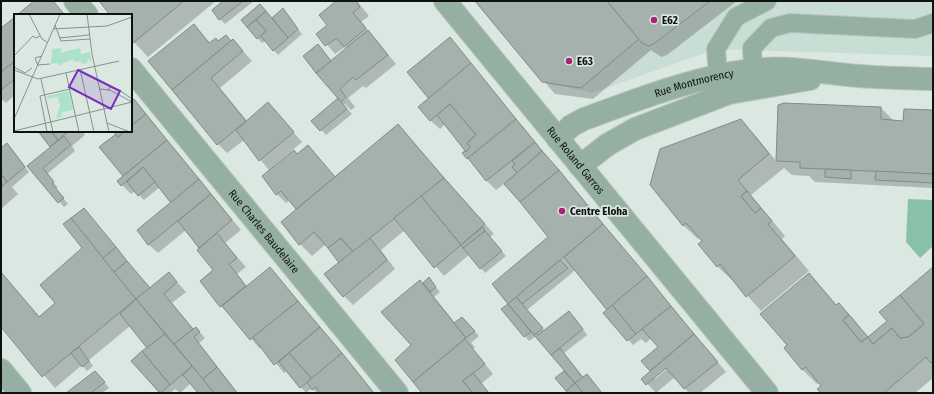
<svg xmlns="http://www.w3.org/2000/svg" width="934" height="394" viewBox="0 0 934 394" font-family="'Fira Sans Condensed',sans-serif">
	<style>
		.built { fill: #c8ddd3 }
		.water { fill: #88c1a8 }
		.shadow { fill: #0003; fill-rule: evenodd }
		.building { fill: #a5b2ab; stroke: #808c86 }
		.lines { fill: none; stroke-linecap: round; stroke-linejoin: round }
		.service-casing { stroke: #b9c6c0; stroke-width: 20 }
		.minor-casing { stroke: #b9c6c0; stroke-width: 24 }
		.service { stroke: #96afa3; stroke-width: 18 }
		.minor { stroke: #96afa3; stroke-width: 22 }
		.poi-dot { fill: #a22578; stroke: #dae8e1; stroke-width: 1.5 }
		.labels { text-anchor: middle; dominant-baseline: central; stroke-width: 3.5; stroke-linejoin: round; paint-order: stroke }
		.poi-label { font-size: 11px; font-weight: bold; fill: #0e1210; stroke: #dae8e1; text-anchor: start }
		.street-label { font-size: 11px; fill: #0e1210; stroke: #dae8e1 }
		.inset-road { fill: none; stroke: #88928d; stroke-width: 1 }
		.view { fill: #7b2cbf; fill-opacity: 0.15; stroke: #7b2cbf; stroke-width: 2 }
		.inset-edge { fill: none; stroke: #0e1210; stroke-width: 2 }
	</style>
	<rect width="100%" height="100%" fill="#dae8e1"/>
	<polygon class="built" points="474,1 933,1 933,56 716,49 592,93 542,82"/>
	<polygon class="water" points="908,199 933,200 933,246 920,258 906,242"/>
	<g class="shadow">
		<polygon points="100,1 216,1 148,57 131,39 131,15 111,15"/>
		<polygon points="224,1 254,1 225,24 220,19"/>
		<polygon points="337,1 357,1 369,16 361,22 396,64 366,88 363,86 348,98 355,107 351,110 345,104 344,105 352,114 326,135 313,121 339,98 322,50 332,62 347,49 345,47 335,54 318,34 328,25"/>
		<polygon points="476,1 737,1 667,55 661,57 651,50 593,99 555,94"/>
		<polygon points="265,10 272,18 282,10 302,34 278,55 266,41 262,43 242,20"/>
		<polygon points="15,18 15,95 6,103 3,100 1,102 1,29"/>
		<polygon points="194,25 210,43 233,40 252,61 220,88 247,121 268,103 302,142 269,170 244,140 227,153 218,144"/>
		<path d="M450,39l276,333 -26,21h-11l-14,-16 -19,16 -13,-14 9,-8 -9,-10 16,-14 -8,-9 -5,5 -5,-4 -8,6 -29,-32 4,-3 -33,-41 -3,4 -45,37 18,21 29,-14 13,18 -23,18 20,25 18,15h-33l-12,-15 9,-7 -30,-35 -7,5 -26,-32 6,-5 41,-67 -45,-54 -9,7 -9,-9 -23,-27 3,-3 -22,-27 -5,5 -10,-9v-21zM564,255l1,2 -5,4 -1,-1zM669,364l1,2 -15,13v-3z"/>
		<polygon points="131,96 241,230 225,243 246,267 237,274 247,287 279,278 373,393 317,393 312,388 306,393 287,371 284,373 262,347 260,349 231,315 221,306 214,270 186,230 158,253 148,244 172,203 160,187 144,200 135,191 131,194 122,185 125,176 101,147 119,138 115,131 131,131"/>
		<polygon points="785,104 881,108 894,121 904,122 933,111 933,188 815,182 809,176 792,175 784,168 751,195 785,236 782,239 809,271 761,311 733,279 732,280 717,266 700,237 698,239 683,225 741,120 755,135 777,162 779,106"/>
		<polygon points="398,125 494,234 490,237 506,256 485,273 470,254 444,276 405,230 381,250 395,269 353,305 344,296 341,263 326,244 312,256 300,244 282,222 298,209 290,200 286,203 277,194 297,155 308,146 335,177"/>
		<polygon points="39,131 82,131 85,135 72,146 75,151 47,174 58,188 56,189 68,204 64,207 28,166 51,147"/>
		<polygon points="12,149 29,172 12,187 18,194 1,209 1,150"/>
		<polygon points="933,269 933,378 915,393 822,393 822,386 819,382 817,384 803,370 785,348 789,345 809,274 837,306 839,304 853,318 868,338 888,321"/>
		<polygon points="1,273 40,317 150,289 169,273 186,292 172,303 194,330 196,328 205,338 199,343 238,393 199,393 191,383 180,393 175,389 170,393 159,393 132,361 148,348 130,326 89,360 93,366 87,371 82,365 55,388 1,325"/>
		<polygon points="429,279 440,292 434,297 456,324 467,323 479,336 471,343 475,347 473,349 493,374 481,384 489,393 423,393 396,360 412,345 423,284"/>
		<polygon points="100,377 109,388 102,393 67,393"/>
	</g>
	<g class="building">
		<polygon points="34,1 53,1 65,15 17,15"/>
		<polygon points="99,1 184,1 133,43 131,40 131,15 110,15"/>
		<polygon points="223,1 243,1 219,20 212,10"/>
		<polygon points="336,1 356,1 360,7 353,13 366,28 344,47 337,38 325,46 316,34 327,25 319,15"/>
		<polygon points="475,1 607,1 639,39 581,88 542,82"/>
		<polygon points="607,1 710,1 655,43 649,46 642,43"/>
		<polygon points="260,4 266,11 247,27 241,20"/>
		<polygon points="283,8 298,29 288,38 272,18"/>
		<polygon points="266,11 288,38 273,51 261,36 266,31 256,20"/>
		<polygon points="15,17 15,61 1,72 1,28"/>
		<polygon points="256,20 266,31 257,39 247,27"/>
		<polygon points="194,24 209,43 216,38 218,41 226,35 231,41 172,90 148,61"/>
		<polygon points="368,30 388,55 356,80 353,77 340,89 346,97 341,102 316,73"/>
		<polygon points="450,37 471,63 429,99 407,72"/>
		<polygon points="233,39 243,51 211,78 246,121 217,145 172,90"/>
		<polygon points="318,44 331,61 316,73 303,56"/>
		<polygon points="15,61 15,79 1,90 1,72"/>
		<polygon points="471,63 516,119 467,159 462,153 470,147 467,143 476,135 450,104 430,121 418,107"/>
		<polygon points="338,98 347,109 320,131 311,121"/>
		<polygon points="134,99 146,114 131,126 131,102"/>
		<polygon points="268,102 294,132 259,161 236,130"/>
		<polygon points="784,103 881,107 881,119 903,121 904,109 933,110 933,174 800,168 800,162 776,161 778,105"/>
		<polygon points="450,104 476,135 467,143 470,147 466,152 437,115"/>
		<polygon points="146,114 167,140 123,176 99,147 116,134 118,137 125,131 131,131 131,126"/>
		<polygon points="516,119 535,142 486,181 468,158"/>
		<polygon points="741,119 769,154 738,180 747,191 741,196 755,213 761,208 772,221 768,224 795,256 746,297 720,264 717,267 698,244 702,241 686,223 683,226 650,185 660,149"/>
		<polygon points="398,124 444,178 353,252 341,238 328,248 314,232 299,245 281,222"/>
		<polygon points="38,131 51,131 58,140 50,147"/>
		<polygon points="51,131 69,131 58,140"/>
		<polygon points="113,131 125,131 118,137"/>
		<polygon points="64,136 71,145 43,168 54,182 52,184 64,198 58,203 27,166"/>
		<polygon points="167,140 199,179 171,203 143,167 121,186 117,181"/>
		<polygon points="535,142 542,151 517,173 512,167 515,165 512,161"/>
		<polygon points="7,143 25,167 7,182 1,174 1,148"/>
		<polygon points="308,145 335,177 296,209 281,191 276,195 262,176 294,150 297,154"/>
		<polygon points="542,151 559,170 520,202 504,184"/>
		<polygon points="143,167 155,182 138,196 127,182"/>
		<polygon points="825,169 851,170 851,179 825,177"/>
		<polygon points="559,170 603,224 508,304 492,284 548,237 520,202"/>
		<polygon points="876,171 933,174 933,183 875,180"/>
		<polygon points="1,174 7,182 1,187"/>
		<polygon points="444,178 485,224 461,245 421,196"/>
		<polygon points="199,179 211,194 148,245 137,230"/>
		<polygon points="747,191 761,208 755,213 741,196"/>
		<polygon points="211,194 232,220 199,248 178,221"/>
		<polygon points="421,196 461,245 434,268 394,218"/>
		<polygon points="84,208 116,247 103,258 71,218"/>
		<polygon points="71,218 136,299 42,377 1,327 1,272 39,317 55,303 40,285 82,248 63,224"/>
		<polygon points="603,224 647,276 607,310 564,257"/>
		<polygon points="483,227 485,231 463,248 461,245"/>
		<polygon points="485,231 502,251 480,269 463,248"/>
		<polygon points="217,233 237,258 229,264 246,286 220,307 200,281 213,270 197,250"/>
		<polygon points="341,238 353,252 339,263 328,248"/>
		<polygon points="370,238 387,260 343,297 324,274"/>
		<polygon points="116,247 127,261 114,272 103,258"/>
		<polygon points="560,260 568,268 522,304 516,297"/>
		<polygon points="127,261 150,288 136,299 114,272"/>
		<polygon points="270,267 298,301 250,340 222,306"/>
		<polygon points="933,267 933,361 931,363 926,357 884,393 821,393 817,389 821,386 806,367 802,370 784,348 787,345 760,314 809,273 836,305 839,303 849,315 843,320 861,342 868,337 873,344 892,328 900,338 908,337 924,324 900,295"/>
		<polygon points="169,272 177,282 164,294 193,329 174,344 136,299"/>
		<polygon points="647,276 671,306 636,334 612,305"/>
		<polygon points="429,277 436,287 430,292 423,283"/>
		<polygon points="420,280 466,338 413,382 395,360 411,345 381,312"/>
		<polygon points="900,295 924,324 908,337 900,338 892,328 873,344 868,337 887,321 879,312"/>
		<polygon points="516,297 543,328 534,335 508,304"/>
		<polygon points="136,299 165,334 147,348 120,314"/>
		<polygon points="298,301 320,327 274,365 253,337"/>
		<polygon points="508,304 531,332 524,337 501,309"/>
		<polygon points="612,305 636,334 627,341 603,313"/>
		<polygon points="671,306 694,334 650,371 641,361 658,347 642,329"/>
		<polygon points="569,311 583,329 551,355 534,335 536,333 538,335"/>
		<polygon points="849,315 868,337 861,342 843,320"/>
		<polygon points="462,317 475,331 466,338 454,323"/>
		<polygon points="196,327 200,332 194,337 217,367 203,379 174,344"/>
		<polygon points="320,327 342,353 312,379 289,353"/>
		<polygon points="165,334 192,366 170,385 142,351"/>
		<polygon points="694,334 718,362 684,389 666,368 646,385 641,379"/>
		<polygon points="465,339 485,364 463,381 473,393 422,393 413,382"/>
		<polygon points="79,347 89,361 82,367 71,353"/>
		<polygon points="560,348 583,378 575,383 551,355"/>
		<polygon points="142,351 170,385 160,393 131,361"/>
		<polygon points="289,353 312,379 300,388 279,362"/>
		<polygon points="342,353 374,393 320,393 316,387 312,390 307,382"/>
		<polygon points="192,366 203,379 214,393 198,393 183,375"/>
		<polygon points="217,367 237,393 214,393 203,379"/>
		<polygon points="95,371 105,382 91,393 66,393"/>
		<polygon points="564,371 575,383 566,391 555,378"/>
		<polygon points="473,373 489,393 473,393 463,381"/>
		<polygon points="587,374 602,393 583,393 575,383"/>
		<polygon points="575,383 583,393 568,393 566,391"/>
	</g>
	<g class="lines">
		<g class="service-casing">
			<g id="service">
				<polyline points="749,83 753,70 752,48 771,28 790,23 915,29 933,23"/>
				<polyline points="725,87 718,76 716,49 736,17 767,1"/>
			</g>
		</g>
		<g class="minor-casing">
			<g id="minor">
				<polyline points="75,1 87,15"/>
				<path id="s1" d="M445,1l322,392"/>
				<path id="s2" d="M131,69l266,324"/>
				<path id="s3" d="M558,139l13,-13 13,-7c55,-20 110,-42 168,-49 29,-4 58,1 87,4 31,4 63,4 94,5"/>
				<polyline points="580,166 607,145 635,129 729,93 810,79"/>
				<polyline points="1,370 20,393"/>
			</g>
		</g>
		<use href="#service" class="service"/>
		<use href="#minor" class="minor"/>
	</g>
	<g class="poi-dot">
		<circle cx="654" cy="20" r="4"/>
		<circle cx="569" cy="61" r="4"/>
		<circle cx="562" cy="211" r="4"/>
	</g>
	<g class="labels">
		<g class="poi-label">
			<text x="662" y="20">E62</text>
			<text x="577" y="61">E63</text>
			<text x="570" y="211">Centre Eloha</text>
		</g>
		<g class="street-label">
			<text stroke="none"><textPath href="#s3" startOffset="149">Rue Montmorency</textPath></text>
			<text stroke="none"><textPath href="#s1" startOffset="206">Rue Roland Garros</textPath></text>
			<text stroke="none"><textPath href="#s2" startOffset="210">Rue Charles Baudelaire</textPath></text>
		</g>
	</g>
	<g transform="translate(14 14)">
		<rect width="118" height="118" fill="#dae8e1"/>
		<path d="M48,34l-2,5 20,-5 1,6 9,-2 1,9 -1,1 -2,-5 -1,6 -5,1 -1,-3 -7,1 -1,-3 -15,7v-3l-7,1 1,-15zM55,77l4,19 -11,2 -1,5 -5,1 4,-12 -2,-9 -11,2v-3z" fill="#abe2c9"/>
		<path class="inset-road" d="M15,0l13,25 5,3M73,0l5,40 17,78M41,11l6,16 29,-2M39,15l54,-3 25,-9M45,24l30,-3M0,42l19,-20 3,2 4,-2M24,51l12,-1M24,52l-3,-8 7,-2M0,53l11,6 7,-5M66,55l14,63M0,56l24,9 81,-18M52,59l13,59M27,65l12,53M86,75l10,1 22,12M94,77l2,-4 9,3 13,9M0,105l46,-105M93,109l23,9M0,117l118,-29M33,118l-7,-36 30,-7"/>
		<path class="view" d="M64,56l42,21 -9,18 -42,-22z"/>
		<rect width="118" height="118" class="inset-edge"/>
	</g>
	<rect width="934" height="394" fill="none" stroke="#0e1210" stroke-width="4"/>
</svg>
